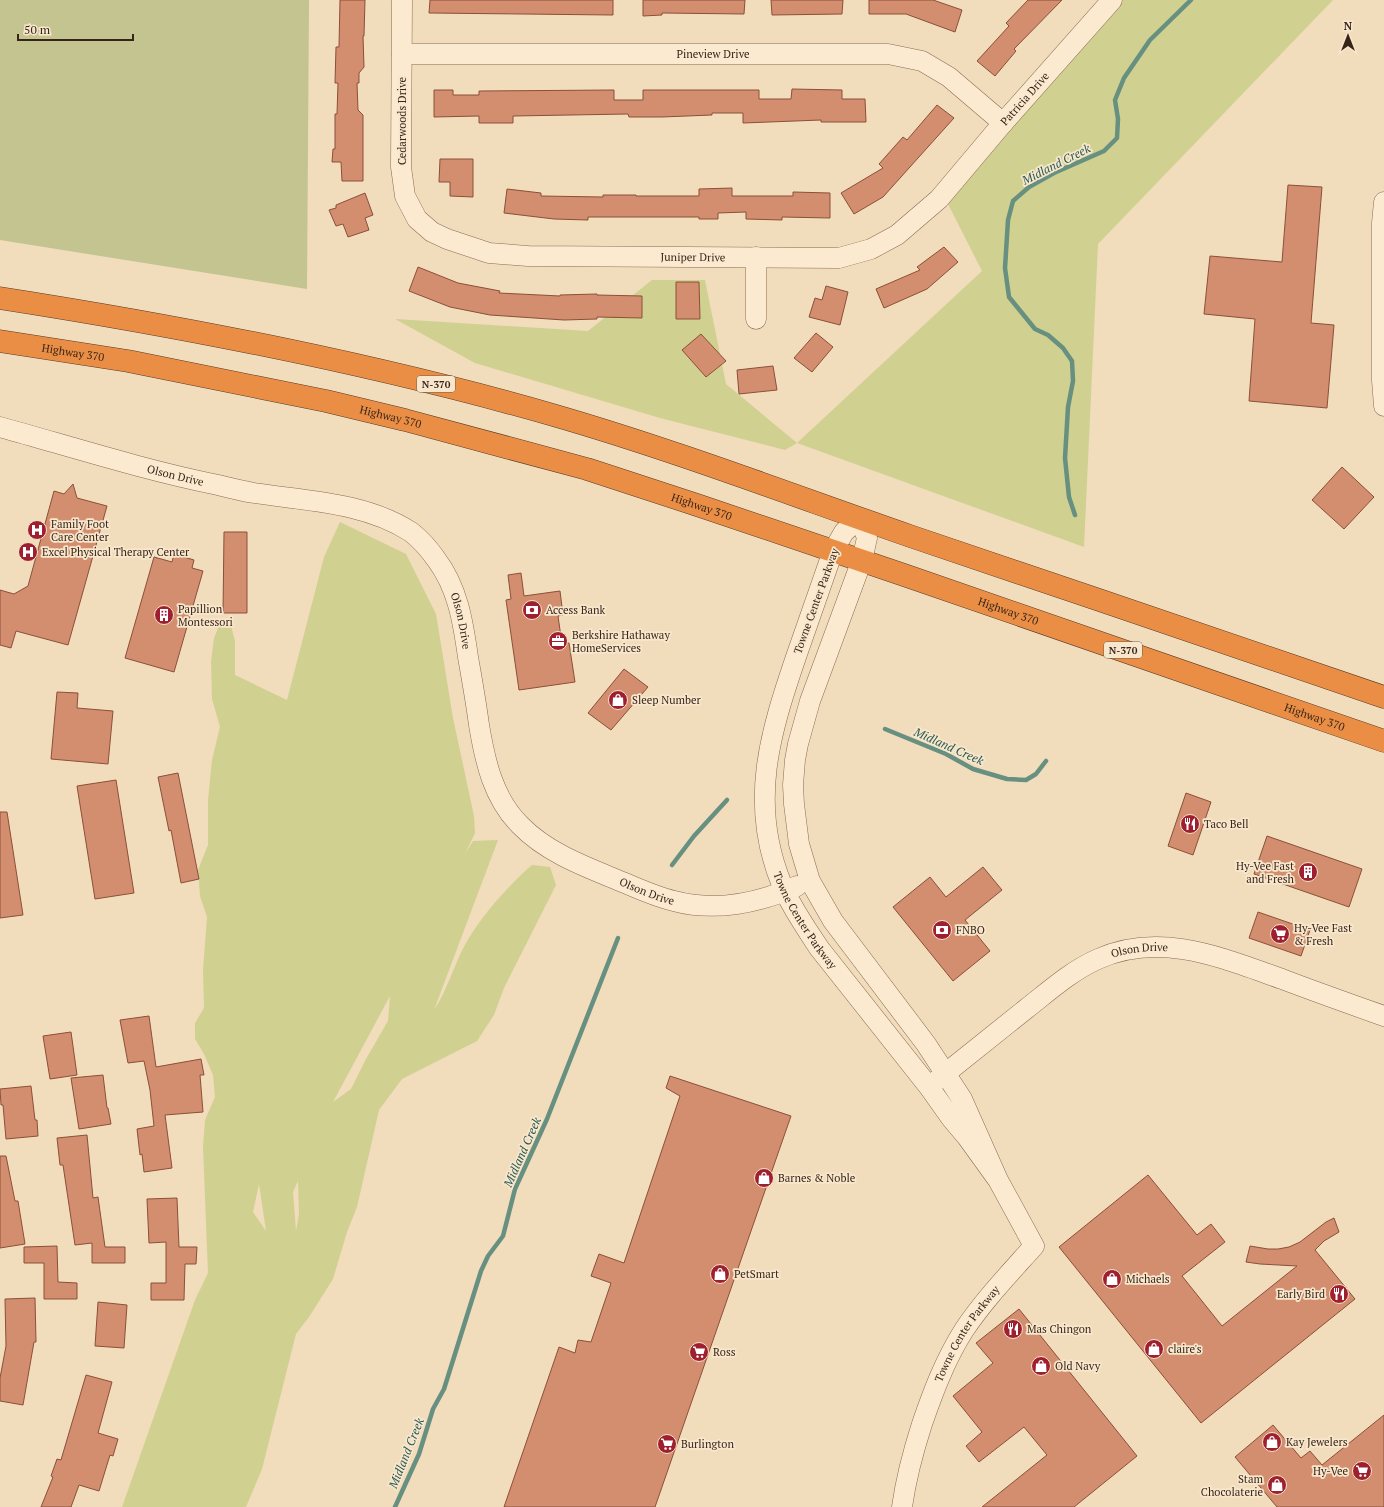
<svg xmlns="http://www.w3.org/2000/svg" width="1384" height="1507" viewBox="0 0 1384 1507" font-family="'PT Serif',serif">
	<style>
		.green { fill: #d0d090; fill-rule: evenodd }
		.cemetery { fill: #c3c490 }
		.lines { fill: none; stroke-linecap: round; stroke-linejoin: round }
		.stream { stroke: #679081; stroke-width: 4.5 }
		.building { fill: #d38d6f; stroke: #8b5038 }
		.minor-casing { stroke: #8a6b54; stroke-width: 21 }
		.highway-casing { stroke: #573a29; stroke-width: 23 }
		.minor { stroke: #fcead0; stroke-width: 20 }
		.highway { stroke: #e98e44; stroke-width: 22 }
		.labels { text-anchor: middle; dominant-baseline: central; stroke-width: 3.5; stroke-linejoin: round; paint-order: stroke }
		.shield { fill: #f8e7cc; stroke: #725f4f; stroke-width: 1 }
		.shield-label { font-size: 10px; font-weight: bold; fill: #38251a }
		.street-label { font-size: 11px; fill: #38251a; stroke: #f8e7cc }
		.poi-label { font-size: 11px; fill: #38251a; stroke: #f8e7cc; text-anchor: start }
		.water-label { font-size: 12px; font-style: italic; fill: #285951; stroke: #f8e7cc }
	</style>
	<rect width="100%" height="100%" fill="#f1dcbc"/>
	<g class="green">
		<polygon points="1123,0 1333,0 1098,244 1084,547 797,443 785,450 660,418 475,363 395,319 588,331 652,280 705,280 726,384 797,443 982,271 946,200"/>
		<path d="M340,522l66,32 30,60 17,104 21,98 1,17 -10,21 8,-13 25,-1 -64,170c14,-21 20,-46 32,-67 16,-28 42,-57 66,-78l18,2 6,18 -52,103 -10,27 -17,26 -75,38 -23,31 -22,97 -10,25 -14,47 -24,38 -13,17 -34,135 -16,38h-124l73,-207 13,-27 -5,-126 2,-27 10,-23 -2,-22 -9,-21 -9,-15v-16l9,-15 -1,-38 4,-53 -7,-21 -2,-26 10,-25v-45l4,-40 8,-33 -8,-28 -1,-37 3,-24 5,-12h12l4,15v34l52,25 37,-143zM390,996l-2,25 -22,38 -15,30 -18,13zM298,1181l1,33 -3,17 -3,-39zM259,1184l7,47 -13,-19z"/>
	</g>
	<polygon class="cemetery" points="0,0 309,0 307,289 0,240"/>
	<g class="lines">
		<g class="stream">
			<polyline points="1075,515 1069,497 1065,458 1068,407 1073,381 1072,361 1063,348 1048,335 1035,329 1009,297 1005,268 1008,220 1013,201 1029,187 1054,173 1104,151 1117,138 1118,119 1115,100 1124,78 1150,40 1191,0"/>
			<polyline points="885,729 946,754 973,769 1007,779 1026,780 1036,774 1046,761"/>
			<polyline points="672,865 694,836 727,800"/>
			<polyline points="395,1507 419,1454 433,1409 444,1389 481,1271 488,1256 503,1236 515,1189 547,1119 618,938"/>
		</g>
	</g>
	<g class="building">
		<polygon points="340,0 365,0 364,36 363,36 364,67 359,73 359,83 357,83 358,110 363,115 363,181 342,181 341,162 332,162 333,149 335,149 335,114 337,114 338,83 335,83 336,47 339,47"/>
		<polygon points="430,0 613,0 613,15 429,13"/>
		<polygon points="643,0 745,0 744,14 662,13 662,15 643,16"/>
		<polygon points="771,0 843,0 842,14 772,15"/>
		<polygon points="869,0 933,0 962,10 955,32 906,14 869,14"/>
		<polygon points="1028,0 1062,0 1014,49 1016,51 995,76 977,61 1009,26 1006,23"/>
		<polygon points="792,89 842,90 842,99 865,99 866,122 821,122 821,120 743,123 743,113 712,113 712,115 662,117 629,117 628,114 513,116 513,123 479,123 479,116 434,117 434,90 453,90 453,95 479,95 479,91 614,90 614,100 643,100 643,90 759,90 759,99 791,99"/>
		<polygon points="937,105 954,118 883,197 854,214 841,193 883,168 879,164 903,137 907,140"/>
		<polygon points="440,159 473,159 473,197 450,196 450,182 439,182"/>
		<polygon points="1288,185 1322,187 1311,323 1334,325 1327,408 1249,401 1255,319 1204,314 1210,256 1282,262"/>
		<polygon points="732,188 732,196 793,196 793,192 830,193 830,218 782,217 782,220 746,219 746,212 718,213 718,219 699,219 699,217 588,217 588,220 554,219 504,213 507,189 541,193 541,196 603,197 603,195 636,195 636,196 699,196 699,189"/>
		<polygon points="365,193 373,215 365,218 369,230 348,237 343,224 336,226 329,210 336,208 336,205"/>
		<polygon points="944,247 958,262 927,289 884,308 876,289 920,270 917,267"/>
		<polygon points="418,267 458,283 500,291 499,293 560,296 560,295 597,294 597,295 642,296 642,318 597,317 597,319 564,320 490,315 450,307 409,291"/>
		<polygon points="676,282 699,282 700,319 676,319"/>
		<polygon points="826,286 848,292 840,325 809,317 815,298 822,300"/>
		<polygon points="816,333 833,347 812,372 794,358"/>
		<polygon points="701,334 726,361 706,377 682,350"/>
		<polygon points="773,366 777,390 739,394 737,370"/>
		<polygon points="1342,467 1374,497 1344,529 1312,500"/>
		<polygon points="73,484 77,498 107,506 68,645 16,631 11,648 0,645 0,590 14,594 28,586 54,491 64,494"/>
		<polygon points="224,532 247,532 247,613 223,613"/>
		<polygon points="174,554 194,560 192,568 203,571 174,672 125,658 154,557 172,562"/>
		<polygon points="521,573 524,596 560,591 563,615 558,616 562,644 569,643 575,682 519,690 506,600 511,599 508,575"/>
		<polygon points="624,669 648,687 611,730 588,713"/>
		<polygon points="57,692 78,693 77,708 113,711 108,764 51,759"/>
		<polygon points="178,773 199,879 181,883 171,830 169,831 158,777"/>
		<polygon points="116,780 134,893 95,899 77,786"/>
		<polygon points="1186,793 1211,802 1193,855 1168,846"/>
		<polygon points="0,812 7,812 23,915 0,918"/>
		<polygon points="1267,836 1362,869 1349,907 1254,874"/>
		<polygon points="983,867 1002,890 965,920 990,951 953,981 893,907 930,877 946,897"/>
		<polygon points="1258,912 1310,930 1301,956 1249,938"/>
		<polygon points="149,1016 156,1067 201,1059 204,1075 200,1075 203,1112 165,1115 172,1168 144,1172 142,1154 140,1155 137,1129 154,1126 150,1090 144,1061 128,1063 120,1020"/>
		<polygon points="71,1032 77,1075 50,1079 43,1036"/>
		<polygon points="103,1075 107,1108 108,1108 111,1124 79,1129 71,1078"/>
		<polygon points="670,1076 791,1116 655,1507 504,1507 559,1347 575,1353 578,1340 591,1342 611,1283 591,1276 599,1254 624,1263 680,1096 666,1088"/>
		<polygon points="31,1086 35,1120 37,1120 38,1136 6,1139 3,1105 1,1105 0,1089"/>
		<polygon points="87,1135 93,1198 98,1197 105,1247 125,1247 125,1263 92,1263 92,1243 75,1245 63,1165 60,1165 57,1138"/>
		<polygon points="0,1156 6,1156 15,1201 18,1201 25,1244 0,1248"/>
		<polygon points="1148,1175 1197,1235 1211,1224 1225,1242 1182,1276 1222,1326 1297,1266 1260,1264 1246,1262 1250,1246 1268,1249 1278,1249 1289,1247 1300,1242 1326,1222 1334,1218 1339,1232 1324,1241 1315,1250 1355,1299 1201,1423 1059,1247"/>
		<polygon points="177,1198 179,1247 197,1247 196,1264 185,1264 184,1300 151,1300 151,1283 166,1283 166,1242 149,1243 147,1199"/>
		<polygon points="57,1246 58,1282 77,1283 77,1299 44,1299 44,1263 24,1263 24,1247"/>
		<polygon points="35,1298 36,1342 34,1342 23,1405 0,1401 0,1378 6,1346 5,1299"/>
		<polygon points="98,1302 127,1305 124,1348 95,1346"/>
		<polygon points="1019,1309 1137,1456 1074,1507 982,1507 1047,1455 1024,1427 979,1462 966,1446 982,1432 953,1396 993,1363 976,1343"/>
		<polygon points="86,1375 112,1382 98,1433 118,1439 113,1456 110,1455 99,1491 79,1485 71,1507 41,1507 53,1477 51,1476 57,1459 61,1460"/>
		<polygon points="1384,1415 1384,1507 1277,1507 1235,1457 1273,1425 1301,1458 1310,1451 1322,1465"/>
	</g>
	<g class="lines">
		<g class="minor-casing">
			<g id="minor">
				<path id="s1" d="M402,0l-1,167 4,29 12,23 15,13 15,7 42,14 39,3 311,2 32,-9 26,-14 42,-36 64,-76 109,-123"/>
				<path id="s2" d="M402,54h486l34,7 27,16 54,46"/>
				<polyline points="1384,202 1382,223 1382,380 1384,406"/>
				<polyline points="756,319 756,257"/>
				<path id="s3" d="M0,427c72,20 144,43 218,58 12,3 24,6 36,8 52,8 111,9 157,39 9,7 18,17 25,27 22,29 27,63 32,98 4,23 8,45 11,68 6,36 14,73 41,100 28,29 69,43 105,58 16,7 32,14 49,18 41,11 85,2 123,-15"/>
				<path id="s4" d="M936,1081c30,-24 60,-48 90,-72 23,-18 45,-38 72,-50 63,-28 124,-1 184,20 34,13 68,25 102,37"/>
				<path id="s5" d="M902,1507c4,-29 11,-55 20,-83 11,-32 23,-64 42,-94 20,-30 46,-57 70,-84l-36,-66 -36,-81 -36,-55 -93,-123 -23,-40 -11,-37 -5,-40 -1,-19 2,-25 3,-16 12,-43 52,-141 5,-22 -7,-20 -16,14 -11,19c-12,34 -24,69 -36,103 -27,79 -49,149 -15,231 9,22 24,43 37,63l110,139 22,31 16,19 31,43"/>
			</g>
		</g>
		<g class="highway-casing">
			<g id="highway">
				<path d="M0,298c186,29 372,65 553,117 121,35 239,80 357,121 158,54 316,106 474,161"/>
				<path id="s6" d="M0,341l128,20 198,40 79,19 182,49 113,37 204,69 480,166"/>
			</g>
		</g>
		<use href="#minor" class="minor"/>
		<use href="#highway" class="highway"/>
	</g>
	<defs>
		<g id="hospital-disc" transform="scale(1)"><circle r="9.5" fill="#9e1f2f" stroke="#f8e7cc"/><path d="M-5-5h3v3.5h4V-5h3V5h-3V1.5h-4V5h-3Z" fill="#fff"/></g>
		<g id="bank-disc" transform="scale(1)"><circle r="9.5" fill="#9e1f2f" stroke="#f8e7cc"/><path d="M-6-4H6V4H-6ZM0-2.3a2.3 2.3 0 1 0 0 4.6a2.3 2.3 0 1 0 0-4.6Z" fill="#fff"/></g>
		<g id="building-disc" transform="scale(1)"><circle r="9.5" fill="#9e1f2f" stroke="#f8e7cc"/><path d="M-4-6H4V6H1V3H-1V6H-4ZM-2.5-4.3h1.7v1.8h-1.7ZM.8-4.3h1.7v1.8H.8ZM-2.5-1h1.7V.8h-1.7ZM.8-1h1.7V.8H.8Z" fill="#fff"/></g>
		<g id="office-disc" transform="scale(1)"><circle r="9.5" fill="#9e1f2f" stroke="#f8e7cc"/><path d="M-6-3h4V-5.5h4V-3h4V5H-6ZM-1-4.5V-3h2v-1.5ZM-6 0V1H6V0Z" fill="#fff"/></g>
		<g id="shop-disc" transform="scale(1)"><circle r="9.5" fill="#9e1f2f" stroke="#f8e7cc"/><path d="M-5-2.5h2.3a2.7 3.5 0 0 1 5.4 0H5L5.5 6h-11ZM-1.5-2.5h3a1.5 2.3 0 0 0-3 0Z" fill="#fff"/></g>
		<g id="restaurant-disc" transform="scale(1)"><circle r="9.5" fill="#9e1f2f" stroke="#f8e7cc"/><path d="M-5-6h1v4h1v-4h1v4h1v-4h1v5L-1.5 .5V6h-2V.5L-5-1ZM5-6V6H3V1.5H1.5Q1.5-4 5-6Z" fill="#fff"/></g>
		<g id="supermarket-disc" transform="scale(1)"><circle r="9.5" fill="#9e1f2f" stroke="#f8e7cc"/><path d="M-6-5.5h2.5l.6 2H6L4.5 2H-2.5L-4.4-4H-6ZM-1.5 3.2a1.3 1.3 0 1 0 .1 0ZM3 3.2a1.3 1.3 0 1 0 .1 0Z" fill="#fff"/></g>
	</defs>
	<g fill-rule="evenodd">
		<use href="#hospital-disc" x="37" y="530"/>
		<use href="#hospital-disc" x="28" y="552"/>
		<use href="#bank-disc" x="532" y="610"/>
		<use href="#building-disc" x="164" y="615"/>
		<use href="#office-disc" x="558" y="641"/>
		<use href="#shop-disc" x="618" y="700"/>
		<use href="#restaurant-disc" x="1190" y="824"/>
		<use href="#building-disc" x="1308" y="872"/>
		<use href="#bank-disc" x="942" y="930"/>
		<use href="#supermarket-disc" x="1280" y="934"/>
		<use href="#shop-disc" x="764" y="1178"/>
		<use href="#shop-disc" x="720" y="1274"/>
		<use href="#shop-disc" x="1112" y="1279"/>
		<use href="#restaurant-disc" x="1339" y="1294"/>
		<use href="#restaurant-disc" x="1013" y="1329"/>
		<use href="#shop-disc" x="1154" y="1349"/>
		<use href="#supermarket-disc" x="699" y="1352"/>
		<use href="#shop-disc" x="1041" y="1366"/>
		<use href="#shop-disc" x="1272" y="1442"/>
		<use href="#supermarket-disc" x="667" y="1444"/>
		<use href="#supermarket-disc" x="1362" y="1471"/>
		<use href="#shop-disc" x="1277" y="1485"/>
	</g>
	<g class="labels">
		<g class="shield">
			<rect x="417" y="376" width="38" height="16" rx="3"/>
			<rect x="1104" y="642" width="38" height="16" rx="3"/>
		</g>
		<g class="shield-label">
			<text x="436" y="384">N-370</text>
			<text x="1123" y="650">N-370</text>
		</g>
		<g class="street-label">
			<text stroke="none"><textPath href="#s2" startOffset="311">Pineview Drive</textPath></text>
			<text stroke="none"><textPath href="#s1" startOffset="903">Patricia Drive</textPath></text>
			<text transform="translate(402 121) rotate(-90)">Cedarwoods Drive</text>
			<text stroke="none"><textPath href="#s1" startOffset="507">Juniper Drive</textPath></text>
			<text stroke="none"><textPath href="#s6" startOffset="74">Highway 370</textPath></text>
			<text stroke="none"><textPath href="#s6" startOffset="398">Highway 370</textPath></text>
			<text stroke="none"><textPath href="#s3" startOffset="182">Olson Drive</textPath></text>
			<text stroke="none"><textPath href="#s6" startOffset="722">Highway 370</textPath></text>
			<text transform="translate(816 601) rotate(-70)">Towne Center Parkway</text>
			<text stroke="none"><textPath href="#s6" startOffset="1046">Highway 370</textPath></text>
			<text stroke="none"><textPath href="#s3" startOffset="530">Olson Drive</textPath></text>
			<text stroke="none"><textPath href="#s6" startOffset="1370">Highway 370</textPath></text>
			<text stroke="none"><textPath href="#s3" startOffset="890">Olson Drive</textPath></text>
			<text stroke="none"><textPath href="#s5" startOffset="1538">Towne Center Parkway</textPath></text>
			<text stroke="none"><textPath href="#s4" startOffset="246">Olson Drive</textPath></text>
			<text stroke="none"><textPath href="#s5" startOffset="187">Towne Center Parkway</textPath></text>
		</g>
		<g class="poi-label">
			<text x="51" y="524">Family Foot<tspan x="51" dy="13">Care Center</tspan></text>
			<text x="42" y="552">Excel Physical Therapy Center</text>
			<text x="178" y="609">Papillion<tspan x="178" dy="13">Montessori</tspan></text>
			<text x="546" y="610">Access Bank</text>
			<text x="572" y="635">Berkshire Hathaway<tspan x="572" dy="13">HomeServices</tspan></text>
			<text x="632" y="700">Sleep Number</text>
			<text x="1204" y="824">Taco Bell</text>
			<text x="1294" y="866" text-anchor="end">Hy-Vee Fast<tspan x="1294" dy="13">and Fresh</tspan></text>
			<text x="1294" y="928">Hy-Vee Fast<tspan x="1294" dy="13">&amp; Fresh</tspan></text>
			<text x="956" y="930">FNBO</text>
			<text x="778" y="1178">Barnes &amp; Noble</text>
			<text x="734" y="1274">PetSmart</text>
			<text x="1126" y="1279">Michaels</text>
			<text x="1325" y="1294" text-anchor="end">Early Bird</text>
			<text x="1027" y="1329">Mas Chingon</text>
			<text x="1168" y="1349">claire's</text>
			<text x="713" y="1352">Ross</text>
			<text x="1055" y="1366">Old Navy</text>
			<text x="1286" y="1442">Kay Jewelers</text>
			<text x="681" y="1444">Burlington</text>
			<text x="1348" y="1471" text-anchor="end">Hy-Vee</text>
			<text x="1263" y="1479" text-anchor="end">Stam<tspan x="1263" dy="13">Chocolaterie</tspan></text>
		</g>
		<g class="water-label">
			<text transform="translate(1056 164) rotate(-27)">Midland Creek</text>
			<text transform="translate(949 746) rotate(24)">Midland Creek</text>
			<text transform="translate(522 1152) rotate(-66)">Midland Creek</text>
			<text transform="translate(406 1453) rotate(-68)">Midland Creek</text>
		</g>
	</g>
	<g transform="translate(1348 36)" stroke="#f8e7cc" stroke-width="3" paint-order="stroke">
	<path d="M0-3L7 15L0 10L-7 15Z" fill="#38251a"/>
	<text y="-6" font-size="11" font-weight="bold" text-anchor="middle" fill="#38251a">N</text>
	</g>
	<path d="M18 34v6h115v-6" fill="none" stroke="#38251a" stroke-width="2"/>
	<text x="24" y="34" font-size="12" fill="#38251a" stroke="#f8e7cc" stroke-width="3" paint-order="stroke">50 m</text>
</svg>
